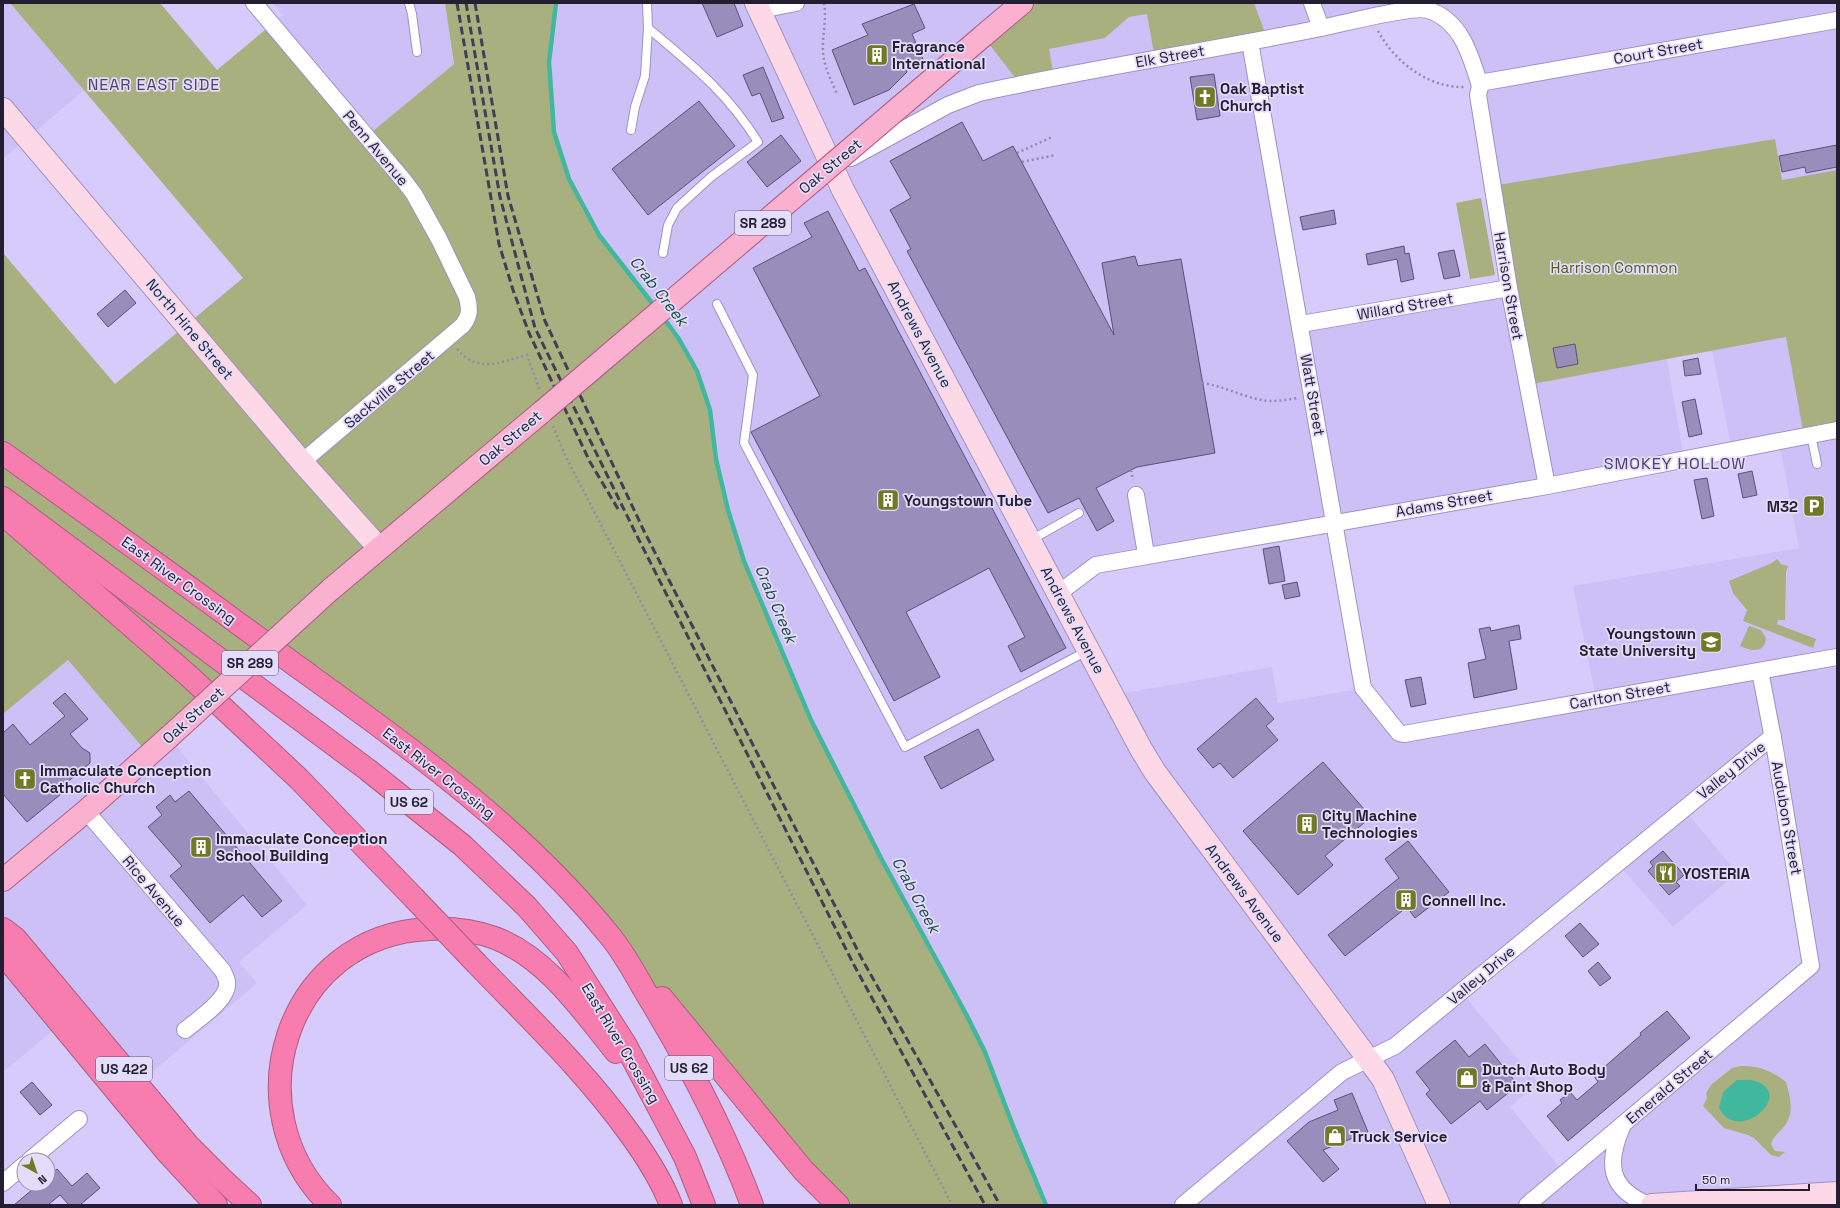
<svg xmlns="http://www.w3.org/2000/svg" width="1840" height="1208" viewBox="0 0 1840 1208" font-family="'Space Grotesk',sans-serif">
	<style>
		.built { fill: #cdc0f7; fill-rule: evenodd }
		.green { fill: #a8b07f }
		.water { fill: #41b89e }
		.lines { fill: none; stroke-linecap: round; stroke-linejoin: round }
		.stream { stroke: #41b89e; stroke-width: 4.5 }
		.building { fill: #988dbb; stroke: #5b507a }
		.lane-casing { stroke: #9e92c0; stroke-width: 10 }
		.street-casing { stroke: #9e92c0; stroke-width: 18 }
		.secondary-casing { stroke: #9e92c0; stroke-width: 24 }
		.primary-casing { stroke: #ad5c83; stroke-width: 24 }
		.highway-casing { stroke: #ad5c83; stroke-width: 24 }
		.path { stroke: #9289ae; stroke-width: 2.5; stroke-dasharray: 2 3; stroke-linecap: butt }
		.lane { stroke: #fff; stroke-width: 8 }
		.street { stroke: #fff; stroke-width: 16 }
		.secondary { stroke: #fdd8e7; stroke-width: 22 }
		.primary { stroke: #fab1cf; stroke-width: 22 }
		.highway { stroke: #f77daf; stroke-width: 22 }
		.rail { stroke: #433d55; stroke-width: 3; stroke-dasharray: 8 4; stroke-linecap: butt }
		.primary-bridge-casing { stroke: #ad5c83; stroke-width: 24; stroke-linecap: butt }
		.highway-bridge-casing { stroke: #ad5c83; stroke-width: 24; stroke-linecap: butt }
		.primary-bridge { stroke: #fab1cf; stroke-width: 22 }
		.highway-bridge { stroke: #f77daf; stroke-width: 22 }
		.labels { text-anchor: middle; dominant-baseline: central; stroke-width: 3.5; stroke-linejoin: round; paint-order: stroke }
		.shield { fill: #e3dcfa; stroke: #5d586d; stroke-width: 1 }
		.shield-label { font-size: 14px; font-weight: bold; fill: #231f31 }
		.poi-label { font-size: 15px; font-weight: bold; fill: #231f31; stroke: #e3dcfa; text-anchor: start }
		.street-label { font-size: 15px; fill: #231f31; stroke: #e3dcfa }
		.park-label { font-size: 15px; fill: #565d1f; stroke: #e3dcfa }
		.neighbourhood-label { font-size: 16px; letter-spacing: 1px; fill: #4c4169; stroke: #e3dcfa }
		.water-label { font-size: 16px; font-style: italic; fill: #1a4c41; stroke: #e3dcfa }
	</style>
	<rect width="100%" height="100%" fill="#d7cbfc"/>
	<g class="built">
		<polygon points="3,3 10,3 84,90 3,159"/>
		<polygon points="273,3 445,3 454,64 367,137 272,24 283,15"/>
		<path d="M556,3h1281v1190l-185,12h-606l-33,-79 -28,-74 -19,-38 -85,-156 -70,-138 -67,-159 -84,-250 -61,-76 -30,-56 -15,-47 -5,-70zM1426,9l44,45 38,234 -207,36 -51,-282zM1712,351l20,99 47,-9 20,107 -226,38 23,113 -197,33 -36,-44 -85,15 -6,-36 -159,28 -54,-102 37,-28 588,-106 -17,-100zM1773,736l38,230 -246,208 -55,-67 28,-24 -77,-91 156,-129 56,64 64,-54 -53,-64z"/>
		<polygon points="68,660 149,755 169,737 307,905 239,962 257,983 122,1098 61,1024 3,1072 3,714"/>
	</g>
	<g class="green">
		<path d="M10,3h150l57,67 55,-46 95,112 87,-72 -9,-61h111c-19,74 -1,172 44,234 33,44 75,83 97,134 5,12 9,26 12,38 4,17 4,35 7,53 7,34 16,69 29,102 40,100 86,198 136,294 34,65 73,127 103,193 23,50 42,103 62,154h-208l-260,-306 -310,-254 -119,110 -81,-95 -65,54v-461l112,131 128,-106z"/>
		<polygon points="1022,3 1254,3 1267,38 1155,59 1147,14 1129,17 1105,38 1049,49 1054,77 1020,84 983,36"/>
		<polygon points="1775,139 1782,180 1837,170 1837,430 1804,436 1786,337 1527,385 1492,186"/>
		<polygon points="1481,198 1495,275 1470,279 1456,203"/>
		<polygon points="1777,559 1781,564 1788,566 1786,572 1785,620 1778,620 1777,624 1816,639 1813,648 1743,621 1747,610 1733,593 1729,581 1772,563"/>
		<path d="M1749,626l12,4 5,8c-1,16 -16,13 -26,8z"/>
		<path d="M1741,1066c19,0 31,5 45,16 5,18 9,32 -4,47 -5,5 -9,9 -11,15l4,7 10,1 -6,5 -8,-2 -17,-17 -6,-3 -24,-7 -21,-22 4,-8 -1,-5 5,-8 21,-17z"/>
	</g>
	<path class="water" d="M1737,1080c6,0 13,-1 18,1 41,12 -16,65 -36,27l4,-16z"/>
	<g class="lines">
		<g class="stream">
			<polyline points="556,3 549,62 554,132 569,179 599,235 656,308"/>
			<polyline points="663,317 679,339 697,371 710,410 716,459 728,510 744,561 811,720 881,858 966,1014 985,1052 1013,1126 1046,1205"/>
		</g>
	</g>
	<g class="building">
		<polygon points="702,3 734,3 743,26 717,37"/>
		<polygon points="914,4 925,28 912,34 923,59 905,67 907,72 889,90 854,105 832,50 868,35 862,24"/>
		<polygon points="763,67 784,118 772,122 760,93 752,96 743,75"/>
		<polygon points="1214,74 1220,116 1197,120 1190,77"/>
		<polygon points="699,101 735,146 648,215 612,169"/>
		<polygon points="962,122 983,161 1013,146 1114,335 1102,263 1135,256 1138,266 1181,259 1215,453 1137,467 1096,488 1114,521 1097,531 1079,498 1048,513 907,251 911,249 890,210 911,198 890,161"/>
		<polygon points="781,135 801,161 767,187 747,162"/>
		<polygon points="1837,145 1837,167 1806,173 1805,167 1782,172 1779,156"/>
		<polygon points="1334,210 1336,224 1303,230 1300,217"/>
		<polygon points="828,211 859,271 865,268 1066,648 1021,672 1008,646 1025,637 989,568 906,612 940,677 894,701 751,432 820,396 753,268 812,237 804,223"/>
		<polygon points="1404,246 1405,254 1409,253 1414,279 1401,282 1397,259 1368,265 1366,254"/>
		<polygon points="1454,250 1460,276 1444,279 1438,253"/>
		<polygon points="125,290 136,303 108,327 97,314"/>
		<polygon points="1575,344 1578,364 1557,368 1553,348"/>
		<polygon points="1698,358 1701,374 1685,376 1683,361"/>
		<polygon points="1695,399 1702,434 1689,437 1682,402"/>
		<polygon points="1752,471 1757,495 1743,498 1738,474"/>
		<polygon points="1707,478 1714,516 1702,519 1694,480"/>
		<polygon points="1279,546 1285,581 1269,584 1263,549"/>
		<polygon points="1297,582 1300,596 1285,599 1282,585"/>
		<polygon points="1519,625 1521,639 1509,641 1517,689 1474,698 1468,663 1486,659 1479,629 1490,627 1491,631"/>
		<polygon points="1421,677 1426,704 1411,707 1405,680"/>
		<polygon points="65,693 88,719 70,734 82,748 90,753 90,763 58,790 61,794 27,822 3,794 3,733 13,724 30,745 65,716 53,703"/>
		<polygon points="1256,698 1274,719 1266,726 1278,740 1233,778 1220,763 1213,768 1197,749"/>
		<polygon points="978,729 994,760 941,789 924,757"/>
		<polygon points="1323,762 1371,817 1325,856 1333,865 1298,895 1243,831"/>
		<polygon points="189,791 282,901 262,917 243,895 210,923 170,876 182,866 148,827 162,815 156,807 170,795 175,802"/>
		<polygon points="1408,841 1449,892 1415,918 1407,907 1345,956 1328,935 1399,878 1385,859"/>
		<polygon points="1663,851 1684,875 1676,882 1680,886 1669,895 1648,871 1653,866 1650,862"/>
		<polygon points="1580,923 1599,944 1583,957 1565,936"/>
		<polygon points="1598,962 1611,978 1600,986 1588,971"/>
		<polygon points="1667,1011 1690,1038 1568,1141 1547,1116 1562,1103 1560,1100 1570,1092 1577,1100 1598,1082 1594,1076 1641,1035 1640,1033"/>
		<polygon points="1455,1040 1469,1057 1485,1044 1518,1085 1487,1110 1480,1101 1451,1124 1426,1094 1430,1090 1416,1072"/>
		<polygon points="32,1082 52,1105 40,1115 20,1092"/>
		<polygon points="1352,1093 1368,1132 1323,1150 1339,1169 1323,1182 1287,1141 1309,1122 1338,1110 1334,1100"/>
		<polygon points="57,1169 72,1186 87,1173 100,1188 80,1205 69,1205 60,1195 48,1205 14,1205 39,1184 48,1184 48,1176"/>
	</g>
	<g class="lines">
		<g class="lane-casing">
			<g id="lane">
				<polyline points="409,3 412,14 417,52"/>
				<path d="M648,28c44,37 79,64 110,114l-47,35 -34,31 -9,17 -5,28"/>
				<polyline points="631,130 635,107 645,76 648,28 647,3"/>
				<polyline points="717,304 753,375 744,443 905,747 1087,651"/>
				<polyline points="1811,435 1817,464"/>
				<polyline points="1031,540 1079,513"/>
			</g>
		</g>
		<g class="street-casing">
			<g id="street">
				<path d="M254,3l151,179 9,12 25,45 28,58c3,12 3,18 -4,28l-161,137"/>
				<polyline points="1312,3 1321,28"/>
				<polyline points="760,10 796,3"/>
				<polyline points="1250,42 1363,688 1399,733 1404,734 1837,657"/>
				<polyline points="1480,86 1478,95 1509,288 1547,486"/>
				<polyline points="1480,86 1485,82 1837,20"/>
				<path d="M851,158l97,-53 31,-12c114,-25 229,-42 342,-65 21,-4 91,-23 107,-18 33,10 43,46 52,76"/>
				<polyline points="1301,324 1509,288"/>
				<polyline points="1136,495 1146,554"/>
				<polyline points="1059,593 1096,565 1547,486 1837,430"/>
				<path d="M86,811l137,160c1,3 4,8 4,11 3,17 -30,38 -42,48"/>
				<path d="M1622,1127c-16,37 -13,62 27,78"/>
				<polyline points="30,1160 79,1119"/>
				<polyline points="3,1183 24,1165"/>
				<polyline points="1183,1205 1342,1072 1395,1046 1773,736"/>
				<polyline points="1527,1205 1811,966 1775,749 1760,671"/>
			</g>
		</g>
		<g class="secondary-casing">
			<g id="secondary">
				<polyline points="756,3 843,190 1141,749 1155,772 1383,1079 1439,1205"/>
				<polyline points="3,109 302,462 379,548"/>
				<polyline points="1652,1205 1837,1193"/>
			</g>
		</g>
		<g class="primary-casing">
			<g id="primary">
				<polyline points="983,36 1022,3"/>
				<polyline points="330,590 543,411"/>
				<polyline points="3,880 86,811 169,737"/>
			</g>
		</g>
		<g class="highway-casing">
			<g id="highway">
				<path d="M3,453c99,71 197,142 295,214 112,81 225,161 312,269 15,18 26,40 38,60 40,66 77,136 104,209"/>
				<polyline points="3,498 368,770 462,845 527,907 567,953 625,1044 685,1157 704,1205"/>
				<polyline points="5,516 190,677 299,779 414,898"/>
				<polyline points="3,929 15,938 188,1145 222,1179 250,1205"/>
				<polyline points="3,954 167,1152 216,1205"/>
				<path d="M477,964c53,55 109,108 153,170 16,22 31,45 41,71"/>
				<polyline points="662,998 803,1170 838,1205"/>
				<path d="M330,1205c-99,-96 -44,-270 99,-276 23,-1 44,1 66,9 52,20 87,72 121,114"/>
			</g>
		</g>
		<g class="path">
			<path d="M824,3c3,16 -2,33 -1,49 1,15 8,28 14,42"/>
			<path d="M1378,31c17,31 50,57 87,56"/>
			<polyline points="1017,153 1052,137"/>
			<polyline points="1022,162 1056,155"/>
			<path d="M457,349c21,25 43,13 70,6l13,36"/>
			<path d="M1202,383c23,3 44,16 67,18 9,0 18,-1 28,-3"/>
			<polyline points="553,426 565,455 952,1205"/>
			<polyline points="1131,470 1133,480"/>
		</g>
		<use href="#lane" class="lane"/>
		<use href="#street" class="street"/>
		<use href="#secondary" class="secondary"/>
		<use href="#primary" class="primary"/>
		<use href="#highway" class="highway"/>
		<g class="rail">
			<polyline points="457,3 499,244 513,290 529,333 590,462 618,509"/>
			<polyline points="466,3 500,197 535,328 637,536 854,965 985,1205"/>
			<polyline points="475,3 508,196 545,321 644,531 862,959 1000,1205"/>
		</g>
		<g class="primary-bridge-casing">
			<g id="primary-bridge">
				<polyline points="543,411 983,36"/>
				<polyline points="169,737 330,590"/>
			</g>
		</g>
		<g class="highway-bridge-casing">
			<polyline id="highway-bridge" points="414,898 477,964"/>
		</g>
		<use href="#primary-bridge" class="primary-bridge"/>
		<use href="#highway-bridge" class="highway-bridge"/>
	</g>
	<defs>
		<g id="building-square" transform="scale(1.15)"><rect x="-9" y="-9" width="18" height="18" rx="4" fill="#707a25" stroke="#e3dcfa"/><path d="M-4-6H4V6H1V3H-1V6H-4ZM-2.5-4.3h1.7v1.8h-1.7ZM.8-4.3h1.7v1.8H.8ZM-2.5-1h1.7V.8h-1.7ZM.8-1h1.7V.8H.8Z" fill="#fff"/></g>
		<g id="church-square" transform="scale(1.15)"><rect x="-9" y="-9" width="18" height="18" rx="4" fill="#707a25" stroke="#e3dcfa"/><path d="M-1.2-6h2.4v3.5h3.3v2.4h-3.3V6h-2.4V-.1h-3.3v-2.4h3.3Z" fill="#fff"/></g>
		<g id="parking-square" transform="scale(1.15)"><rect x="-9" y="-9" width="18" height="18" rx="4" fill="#707a25" stroke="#e3dcfa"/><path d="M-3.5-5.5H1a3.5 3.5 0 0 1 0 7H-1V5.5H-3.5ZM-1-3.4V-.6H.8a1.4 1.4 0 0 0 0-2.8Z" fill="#fff"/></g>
		<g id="university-square" transform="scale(1.15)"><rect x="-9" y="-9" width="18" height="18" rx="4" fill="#707a25" stroke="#e3dcfa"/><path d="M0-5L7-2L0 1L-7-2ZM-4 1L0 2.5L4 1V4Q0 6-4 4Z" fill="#fff"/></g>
		<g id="restaurant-square" transform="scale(1.15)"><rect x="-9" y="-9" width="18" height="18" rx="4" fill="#707a25" stroke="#e3dcfa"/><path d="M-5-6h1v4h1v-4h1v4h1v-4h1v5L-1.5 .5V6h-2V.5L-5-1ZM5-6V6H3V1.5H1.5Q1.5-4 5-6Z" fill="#fff"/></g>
		<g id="shop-square" transform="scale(1.15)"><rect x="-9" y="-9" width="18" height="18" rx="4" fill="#707a25" stroke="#e3dcfa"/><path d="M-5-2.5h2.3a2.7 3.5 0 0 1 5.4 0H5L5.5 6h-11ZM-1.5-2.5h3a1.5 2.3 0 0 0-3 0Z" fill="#fff"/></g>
	</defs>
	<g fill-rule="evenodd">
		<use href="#building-square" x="877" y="55"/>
		<use href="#church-square" x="1205" y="97"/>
		<use href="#building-square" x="888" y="500"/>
		<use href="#parking-square" x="1814" y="506"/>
		<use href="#university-square" x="1711" y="642"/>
		<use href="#church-square" x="25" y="779"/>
		<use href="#building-square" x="1307" y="824"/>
		<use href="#building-square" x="201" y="847"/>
		<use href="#restaurant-square" x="1666" y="873"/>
		<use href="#building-square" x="1406" y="900"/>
		<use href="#shop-square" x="1467" y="1078"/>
		<use href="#shop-square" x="1335" y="1136"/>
	</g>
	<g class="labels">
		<g class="shield">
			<rect x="735" y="211" width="56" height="24" rx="3"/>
			<rect x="222" y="651" width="56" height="24" rx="3"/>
			<rect x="385" y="790" width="48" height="24" rx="3"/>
			<rect x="665" y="1056" width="48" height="24" rx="3"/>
			<rect x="96" y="1057" width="56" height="24" rx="3"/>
		</g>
		<g class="shield-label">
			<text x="763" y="223">SR 289</text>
			<text x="250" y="663">SR 289</text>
			<text x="409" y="802">US 62</text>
			<text x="689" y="1068">US 62</text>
			<text x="124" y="1069">US 422</text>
		</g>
		<g class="poi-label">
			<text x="892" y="46">Fragrance<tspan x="892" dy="17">International</tspan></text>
			<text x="1220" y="88">Oak Baptist<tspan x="1220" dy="17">Church</tspan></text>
			<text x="904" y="500">Youngstown Tube</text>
			<text x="1798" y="506" text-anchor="end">M32</text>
			<text x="1696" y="633" text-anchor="end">Youngstown<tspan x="1696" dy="17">State University</tspan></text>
			<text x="40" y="770">Immaculate Conception<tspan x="40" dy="17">Catholic Church</tspan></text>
			<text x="1322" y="815">City Machine<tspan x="1322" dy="17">Technologies</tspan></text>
			<text x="216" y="838">Immaculate Conception<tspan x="216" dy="17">School Building</tspan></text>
			<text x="1682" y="873">YOSTERIA</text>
			<text x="1422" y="900">Connell Inc.</text>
			<text x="1482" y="1069">Dutch Auto Body<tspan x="1482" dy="17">&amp; Paint Shop</tspan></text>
			<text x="1350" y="1136">Truck Service</text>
		</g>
		<g class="street-label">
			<text transform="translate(1658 51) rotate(-10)">Court Street</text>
			<text transform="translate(1170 56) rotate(-10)">Elk Street</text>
			<text transform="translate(376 148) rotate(50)">Penn Avenue</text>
			<text transform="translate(830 166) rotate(-40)">Oak Street</text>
			<text transform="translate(1509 286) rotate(80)">Harrison Street</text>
			<text transform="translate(1405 306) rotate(-10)">Willard Street</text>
			<text transform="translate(190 329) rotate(50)">North Hine Street</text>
			<text transform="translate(920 334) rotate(62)">Andrews Avenue</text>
			<text transform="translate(389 389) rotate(-40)">Sackville Street</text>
			<text transform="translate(1313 395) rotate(80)">Watt Street</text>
			<text transform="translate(510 438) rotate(-40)">Oak Street</text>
			<text transform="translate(1444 503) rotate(-10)">Adams Street</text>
			<text transform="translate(179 580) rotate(36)">East River Crossing</text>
			<text transform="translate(1073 620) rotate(62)">Andrews Avenue</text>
			<text transform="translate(1620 695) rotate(-10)">Carlton Street</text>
			<text transform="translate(193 715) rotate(-42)">Oak Street</text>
			<text transform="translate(1731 770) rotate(-39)">Valley Drive</text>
			<text transform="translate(439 773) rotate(38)">East River Crossing</text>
			<text transform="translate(1787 818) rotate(80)">Audubon Street</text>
			<text transform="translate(154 891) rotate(50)">Rice Avenue</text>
			<text transform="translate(1245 893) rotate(53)">Andrews Avenue</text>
			<text transform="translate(1481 975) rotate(-40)">Valley Drive</text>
			<text transform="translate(621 1043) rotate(59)">East River Crossing</text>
			<text transform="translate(1669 1086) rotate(-40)">Emerald Street</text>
		</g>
		<g class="park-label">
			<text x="1614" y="267">Harrison Common</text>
		</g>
		<g class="neighbourhood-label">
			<text x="154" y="84">NEAR EAST SIDE</text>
			<text x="1675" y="463">SMOKEY HOLLOW</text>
		</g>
		<g class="water-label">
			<text transform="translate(659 291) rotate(52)">Crab Creek</text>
			<text transform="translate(776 604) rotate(67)">Crab Creek</text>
			<text transform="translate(916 895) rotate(62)">Crab Creek</text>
		</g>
	</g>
	<rect width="1840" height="1208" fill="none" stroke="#231f31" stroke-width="8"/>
	<g transform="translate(36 1172) rotate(140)"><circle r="19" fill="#e3dcfa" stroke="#9690aa"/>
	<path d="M0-3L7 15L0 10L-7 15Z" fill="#707a25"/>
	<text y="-6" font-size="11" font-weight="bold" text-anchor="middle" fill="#231f31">N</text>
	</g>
	<path d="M1696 1184v6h113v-6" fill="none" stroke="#231f31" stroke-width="2"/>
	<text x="1702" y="1184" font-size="12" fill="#231f31" stroke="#e3dcfa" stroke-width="3" paint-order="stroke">50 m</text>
</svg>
